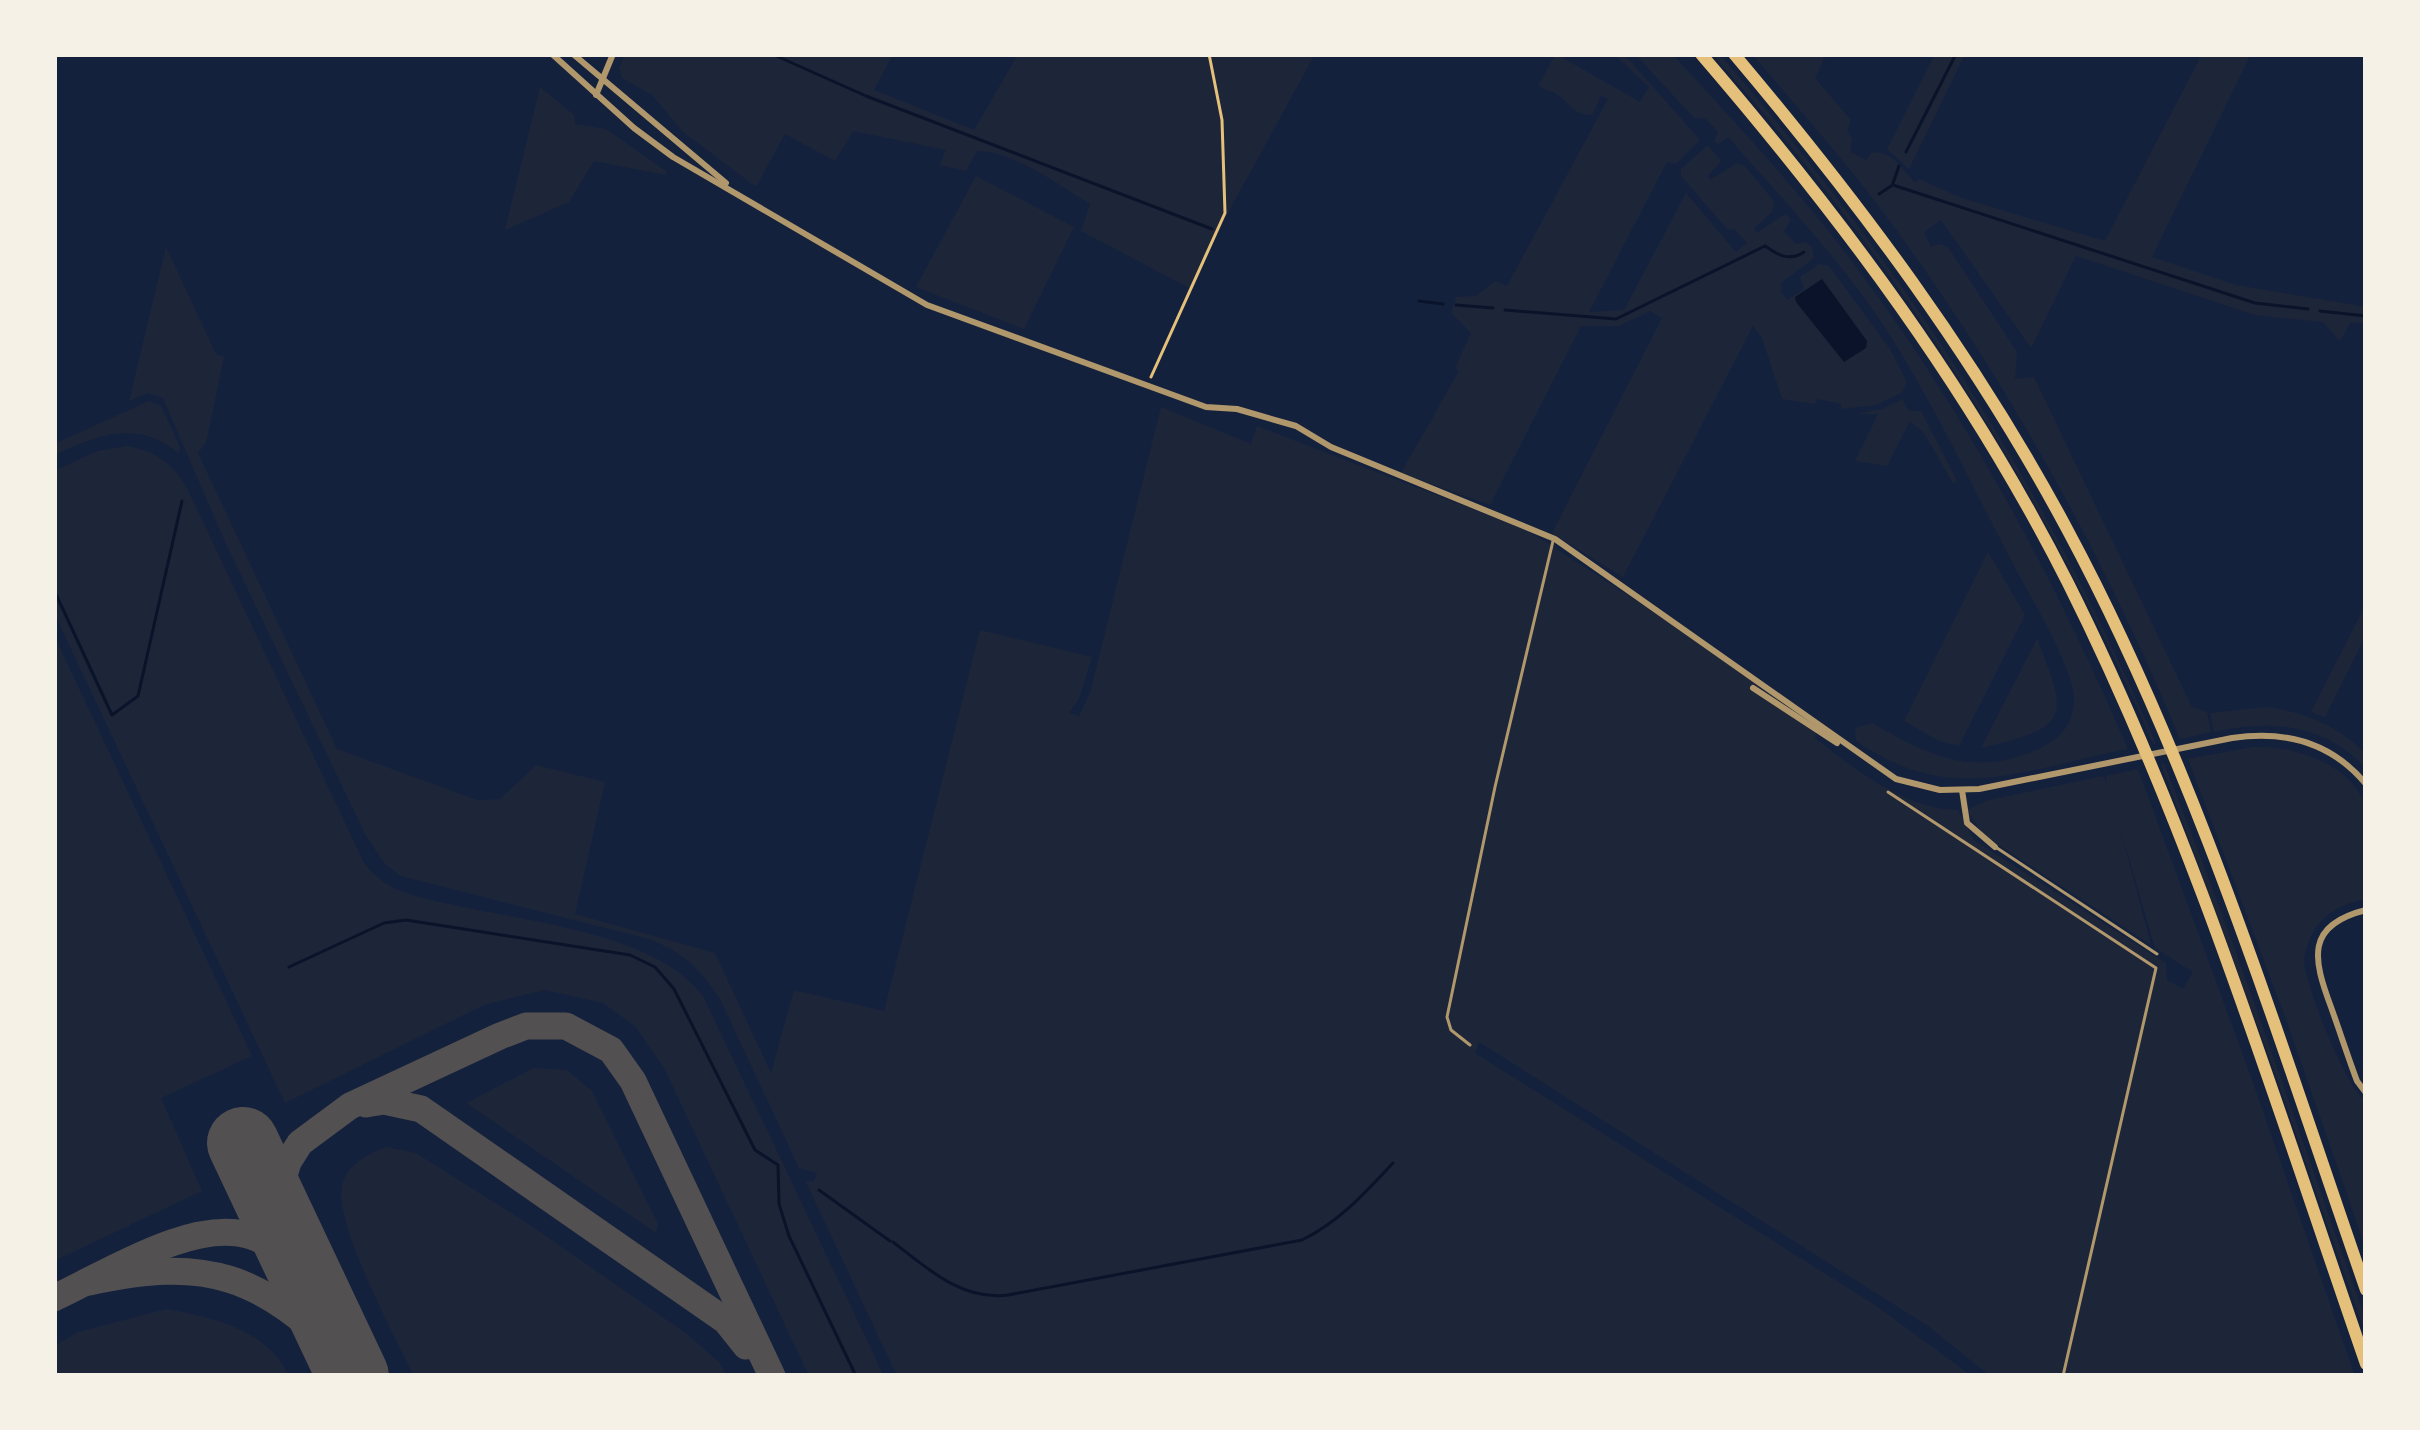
<svg xmlns="http://www.w3.org/2000/svg" width="2420" height="1430" viewBox="0 0 2420 1430" font-family="'Golos Text',sans-serif">
	<style>
		.green { fill: #1d2539 }
		.water { fill: #0b132b }
		.lines { fill: none; stroke-linecap: round; stroke-linejoin: round }
		.stream { stroke: #0b132b; stroke-width: 3 }
		.taxiway { stroke: #525050; stroke-width: 27 }
		.runway { stroke: #525050; stroke-width: 72 }
		.path { stroke: #e5c07b; stroke-width: 3 }
		.service { stroke: #b1986c; stroke-width: 3 }
		.minor { stroke: #b1986c; stroke-width: 6 }
		.motorway { stroke: #e5c07b; stroke-width: 12 }
	</style>
	<rect width="100%" height="100%" fill="#14213d"/>
	<g class="green">
		<path d="M625,54h268l-19,36 100,40 44,-76h297l-92,168 -3,-2 -29,69 -110,-58 9,-27c-32,-19 -75,-53 -113,-53l-11,20 -27,-6 7,-15 -93,-19 -18,30 -50,-27 -29,53 -73,-55 -31,-37 -30,-17 -3,-10z"/>
		<path d="M1556,54l84,48 9,-15 -35,-33h10l76,86 -24,24 -9,-2 -78,150 35,-2 62,-117 50,59 11,-9 -12,-13 -8,-1 -46,-53v-7l27,-24 13,16 -13,15 2,4 27,-17 8,3 29,35 -2,11 -18,17 3,4 29,-20 5,7 -7,11 12,13 9,-2 7,5 2,11 -33,25v9l6,8 17,-11 -4,-12 19,-13 10,2 61,83 17,33 -6,11 -25,12 -35,4v-5l-24,-5 -2,5 -33,-5 -20,-61 -9,-12 -130,251 -71,-44 110,-215 -12,-7 -31,15h-38l-91,179 -89,-32 58,-102 -4,-3 16,-35 -20,-20 5,-16 20,-1 19,-15 12,5 101,-187 -7,-3 -9,19c-21,0 -22,-14 -38,-22 -5,-3 -11,-4 -16,-8z"/>
		<path d="M1635,54h37l15,16c58,63 116,126 167,194 112,149 201,315 274,485 -105,20 -175,59 -272,-8l-1,-13 17,-5c51,29 92,52 152,32 28,-10 50,-24 50,-56 1,-27 -41,-98 -55,-124 -40,-75 -76,-153 -120,-225 -47,-78 -111,-145 -171,-213l-10,7 -4,-3 4,-9 -12,-13 -12,-1z"/>
		<path d="M1712,54l11,4c186,217 319,423 433,686h-3c-109,-254 -257,-483 -441,-690z"/>
		<path d="M1752,54h74l-11,24 36,42 -4,11 5,8 -2,13 16,8 5,-7c20,-4 31,16 44,30l4,-4 43,19 143,43 97,-187h49l-99,203 84,28 130,22v17l-15,-2 -11,19 -17,-19 -68,-7 -179,-59 -45,92 -90,-128 -17,12 7,15 9,-3 8,3 69,105 -2,27 19,-2 158,330 15,5 4,20 -31,7c-78,-188 -178,-368 -300,-531 -40,-53 -85,-103 -128,-154z"/>
		<polygon points="1935,54 1965,54 1909,169 1887,149"/>
		<polygon points="540,87 574,115 575,124 606,129 666,171 666,175 594,161 569,202 505,230"/>
		<polygon points="976,176 1074,227 1024,329 916,287"/>
		<path d="M166,247l50,107 8,3 -18,86 -8,10 139,296 140,51 23,-1 36,-34 69,17 -30,132 140,39 56,120 23,-83 90,21 96,-381 112,27 -13,42 -10,14 10,3 11,-23 71,-286 90,37 6,-18 265,102 22,13 150,97 123,89 -2,11c41,32 89,71 143,72l16,30 192,123 1,17 16,9 10,-17 -38,-24 -36,-124 32,121 -169,-111 -15,-24 22,-10 114,-24 4,9 -1,-9 32,-7 112,305 105,302h-365l-62,-50 -449,-284 -4,11 400,252 97,71h-1075l-91,-194 8,-1 3,-8 -18,-5 -78,-167c-19,-31 -38,-49 -72,-62l-249,-63 -15,-12 -19,-28 -140,-292 -63,-146 -16,-5 -18,8z"/>
		<polygon points="1902,399 1909,411 1921,411 1957,481 1953,483 1924,433 1910,421 1887,466 1855,461 1878,414 1856,414 1883,409"/>
		<path d="M149,401l12,5 19,41 -1,7c-41,-36 -81,-19 -125,1v-11z"/>
		<path d="M127,446c27,4 45,17 59,40l178,377c23,30 54,34 90,42 74,17 202,28 249,91l181,380h-75l-144,-306 -30,-44 -32,-23 -58,-13 -61,15 -199,98 -231,-490v-142l44,-20z"/>
		<polygon points="1988,552 2025,615 1959,746 1939,741 1904,721"/>
		<polygon points="2366,604 2366,635 2325,717 2311,712"/>
		<polygon points="54,635 252,1056 161,1098 202,1191 54,1261"/>
		<path d="M2037,639c33,82 31,88 -56,109z"/>
		<path d="M2267,707c38,5 72,19 99,47v14c-42,-44 -96,-49 -152,-36l-4,-19z"/>
		<path d="M2253,747c40,-1 97,15 112,58 8,20 1,71 1,94 -36,7 -58,26 -62,63 3,26 41,126 62,139v148l-79,-227 -99,-263z"/>
		<path d="M2161,764h3c74,183 135,370 202,556v16l-93,-268z"/>
		<polygon points="534,1068 567,1070 592,1091 658,1224 656,1233 466,1103"/>
		<path d="M386,1147l30,6 114,72 157,109 32,28 8,14h-313c-18,-38 -84,-158 -71,-194 7,-20 25,-27 43,-35z"/>
		<path d="M166,1309c47,8 102,21 123,67h-235v-30l24,-14z"/>
	</g>
	<polygon class="water" points="1822,279 1867,341 1866,348 1844,362 1796,302 1795,297"/>
	<g class="lines">
		<g class="stream">
			<polyline points="772,54 866,96 1212,229"/>
			<polyline points="1906,152 1956,54"/>
			<polyline points="1893,183 1899,166"/>
			<polyline points="1893,185 2255,303 2308,309"/>
			<polyline points="1879,194 1891,186"/>
			<polyline points="1419,301 1443,304"/>
			<polyline points="1456,305 1493,308"/>
			<path d="M1505,310l111,9 149,-73c13,9 24,16 39,6"/>
			<polyline points="2320,311 2366,316"/>
			<polyline points="54,590 112,715 138,696 182,501"/>
			<polyline points="289,967 384,923 406,920 630,955 655,967 674,989 755,1150 778,1165 779,1204 789,1236 856,1376"/>
			<polyline points="819,1190 890,1241"/>
			<path d="M893,1242c35,27 69,59 115,53l294,-55c37,-18 63,-47 91,-77"/>
		</g>
		<g class="taxiway">
			<polyline points="366,1104 384,1101 421,1109 726,1321 746,1346"/>
			<polyline points="280,1221 279,1193 288,1162 300,1143 350,1106 500,1036 526,1026 566,1026 611,1050 633,1081 772,1376"/>
			<path d="M89,1282c118,-26 171,-7 256,77"/>
			<path d="M54,1298c52,-24 140,-81 197,-62 22,7 38,24 55,38"/>
		</g>
		<polyline class="runway" points="243,1143 353,1376"/>
		<polyline class="path" points="1151,377 1225,213 1222,120 1209,54"/>
		<g class="service">
			<polyline points="1888,792 2156,968 2063,1376"/>
			<polyline points="1997,848 2157,954"/>
			<polyline points="1470,1045 1451,1030 1447,1017 1495,787 1553,541"/>
		</g>
		<g class="minor">
			<path d="M552,54l82,74 39,29 254,148 279,102 31,2 59,17 35,21 224,92 341,240 44,11 39,-1 253,-51c53,-8 99,4 134,46"/>
			<polyline points="573,54 726,183"/>
			<polyline points="596,95 613,54"/>
			<polyline points="1753,688 1837,743"/>
			<polyline points="1962,790 1967,823 1995,847"/>
			<path d="M2366,910c-61,15 -53,49 -35,97 9,25 17,50 26,74l9,12"/>
		</g>
		<g class="motorway">
			<path d="M1701,54c141,164 269,335 367,529 125,249 207,519 298,781"/>
			<path d="M1734,54c125,148 241,303 333,475 129,240 210,505 299,761"/>
		</g>
	</g>
	<rect width="2420" height="1430" fill="none" stroke="#f6f1e7" stroke-width="114"/>
</svg>
